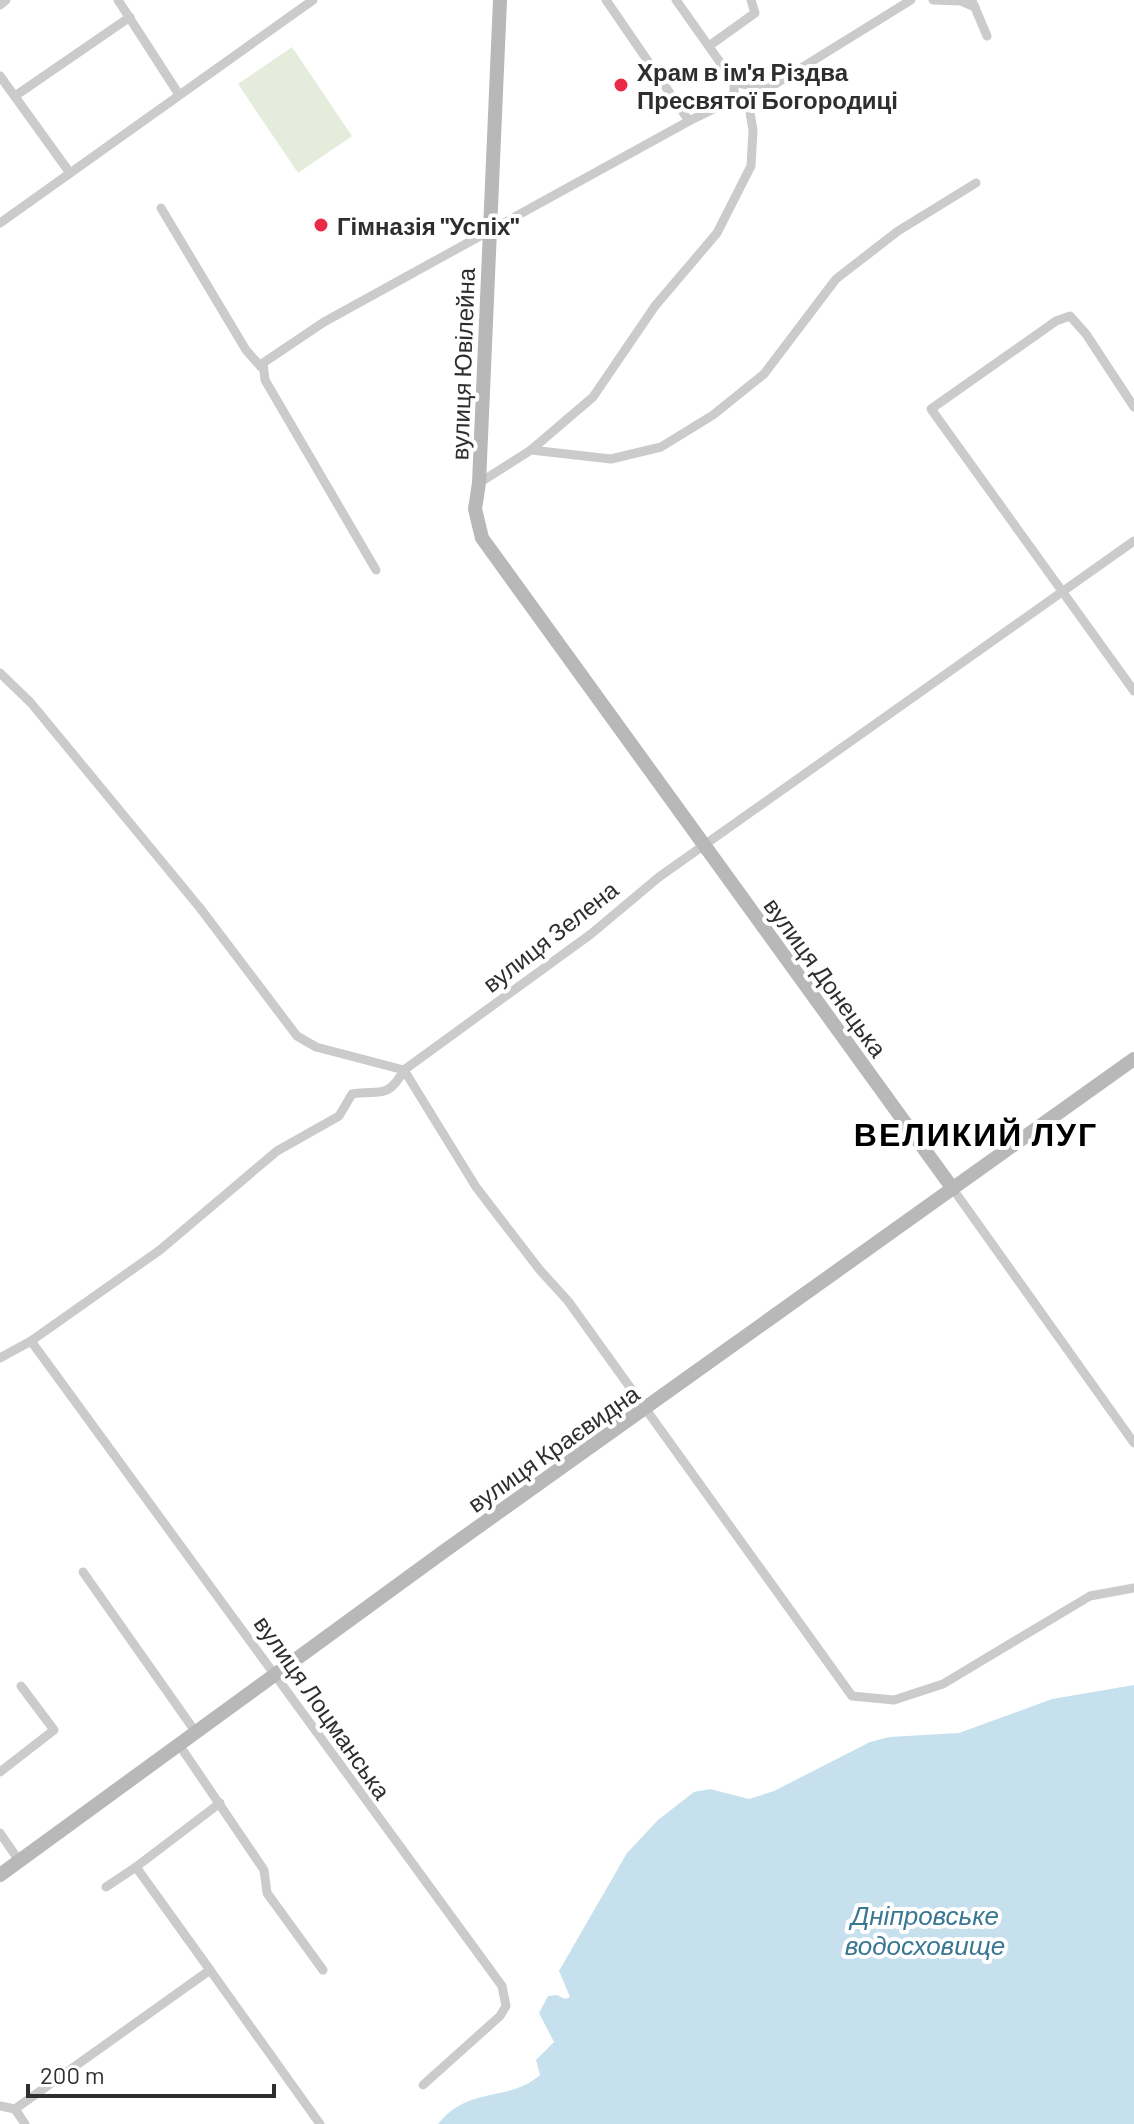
<svg xmlns="http://www.w3.org/2000/svg" width="1134" height="2124" viewBox="0 0 1134 2124" font-family="Barlow,sans-serif">
	<style>
		.green { fill: #e5ecdb }
		.water { fill: #c6e1ed }
		.lines { fill: none; stroke-linecap: round; stroke-linejoin: round }
		.street { stroke: #cbcbcb; stroke-width: 9 }
		.secondary { stroke: #b8b8b8; stroke-width: 14 }
		.poi-dot { fill: #eb2a48; stroke: #fff; stroke-width: 3 }
		.labels { text-anchor: middle; dominant-baseline: central; stroke-width: 8; stroke-linejoin: round; paint-order: stroke }
		.poi-label { font-size: 24px; font-weight: bold; fill: #2e2e2e; stroke: #fff; text-anchor: start }
		.street-label { font-size: 24px; fill: #2e2e2e; stroke: #fff }
		.water-label { font-size: 26px; font-style: italic; fill: #397793; stroke: #fff }
		.district-label { font-size: 32px; font-weight: bold; letter-spacing: 2px; fill: #000; stroke: #fff }
	</style>
	<rect width="100%" height="100%" fill="#fff"/>
	<polygon class="green" points="292,47 352,136 298,173 238,84"/>
	<path class="water" d="M1134,1685v439h-696c31,-39 70,-21 102,-49l-4,-15 18,-18 -15,-29 9,-17 9,-1 8,4 5,-2 -11,-26 68,-118 31,-33 36,-28 16,-3 39,10 25,-8 96,-49 19,-5 70,-4 93,-34z"/>
	<g class="lines">
		<g class="street">
			<polyline points="118,0 178,93"/>
			<polyline points="606,0 689,121"/>
			<polyline points="676,0 734,82 734,99"/>
			<polyline points="933,0 961,1 975,7"/>
			<polyline points="973,3 987,36"/>
			<polyline points="0,5 6,0"/>
			<polyline points="709,46 755,13 751,0"/>
			<polyline points="0,76 70,173"/>
			<polyline points="734,82 766,89"/>
			<polyline points="15,96 130,17"/>
			<polyline points="161,208 246,350 261,367"/>
			<polyline points="0,223 313,0"/>
			<polyline points="1134,407 1086,334 1070,316 1056,321 931,409 1134,691"/>
			<polyline points="531,450 611,459 661,447 713,415 764,374 836,279 898,231 976,183"/>
			<polyline points="479,483 531,450 593,397 655,306 717,233 751,166 753,130 748,101"/>
			<polyline points="376,570 265,380 263,363 324,322 689,121 734,99 748,101 911,0"/>
			<polyline points="0,673 31,703 200,908 297,1036 316,1047 404,1070 476,1187 539,1269 568,1301 852,1696 894,1700 943,1684 1090,1596 1134,1588"/>
			<polyline points="953,1189 1134,1443"/>
			<polyline points="31,1341 502,1986 506,2006 500,2016 423,2085"/>
			<path d="M0,1358l31,-17 129,-91 117,-99 62,-35 13,-22c27,-5 35,7 52,-24l187,-136 68,-57 475,-336"/>
			<polyline points="83,1572 197,1734"/>
			<polyline points="180,1746 264,1870 267,1893 323,1970"/>
			<polyline points="0,1772 54,1730 21,1686"/>
			<polyline points="0,1833 20,1862"/>
			<polyline points="136,1867 220,1803"/>
			<polyline points="210,1970 320,2124"/>
			<polyline points="0,2106 15,2109 210,1970 136,1867 106,1887"/>
			<polyline points="15,2109 25,2124"/>
		</g>
		<g class="secondary">
			<polyline points="500,0 479,483 475,509 482,538 953,1189"/>
			<polyline points="0,1875 443,1552 1134,1059"/>
		</g>
	</g>
	<g class="poi-dot">
		<circle cx="621" cy="85" r="8"/>
		<circle cx="321" cy="225" r="8"/>
	</g>
	<g class="labels">
		<g class="poi-label">
			<text x="637" y="71">Храм в ім'я Різдва<tspan x="637" dy="28">Пресвятої Богородиці</tspan></text>
			<text x="337" y="225">Гімназія "Успіх"</text>
		</g>
		<g class="street-label">
			<text transform="translate(462 364) rotate(-88)">вулиця Ювілейна</text>
			<text transform="translate(550 936) rotate(-38)">вулиця Зелена</text>
			<text transform="translate(826 977) rotate(54)">вулиця Донецька</text>
			<text transform="translate(553 1448) rotate(-35)">вулиця Краєвидна</text>
			<text transform="translate(323 1707) rotate(55)">вулиця Лоцманська</text>
		</g>
		<g class="water-label">
			<text x="925" y="1914">Дніпровське<tspan x="925" dy="30">водосховище</tspan></text>
		</g>
		<g class="district-label">
			<text x="976" y="1133">ВЕЛИКИЙ ЛУГ</text>
		</g>
	</g>
	<path d="M28 2084v12h246v-12" fill="none" stroke="#2e2e2e" stroke-width="4"/>
	<text x="40" y="2084" font-size="24" fill="#2e2e2e" stroke="#ffffff" stroke-width="6" paint-order="stroke">200 m</text>
</svg>
